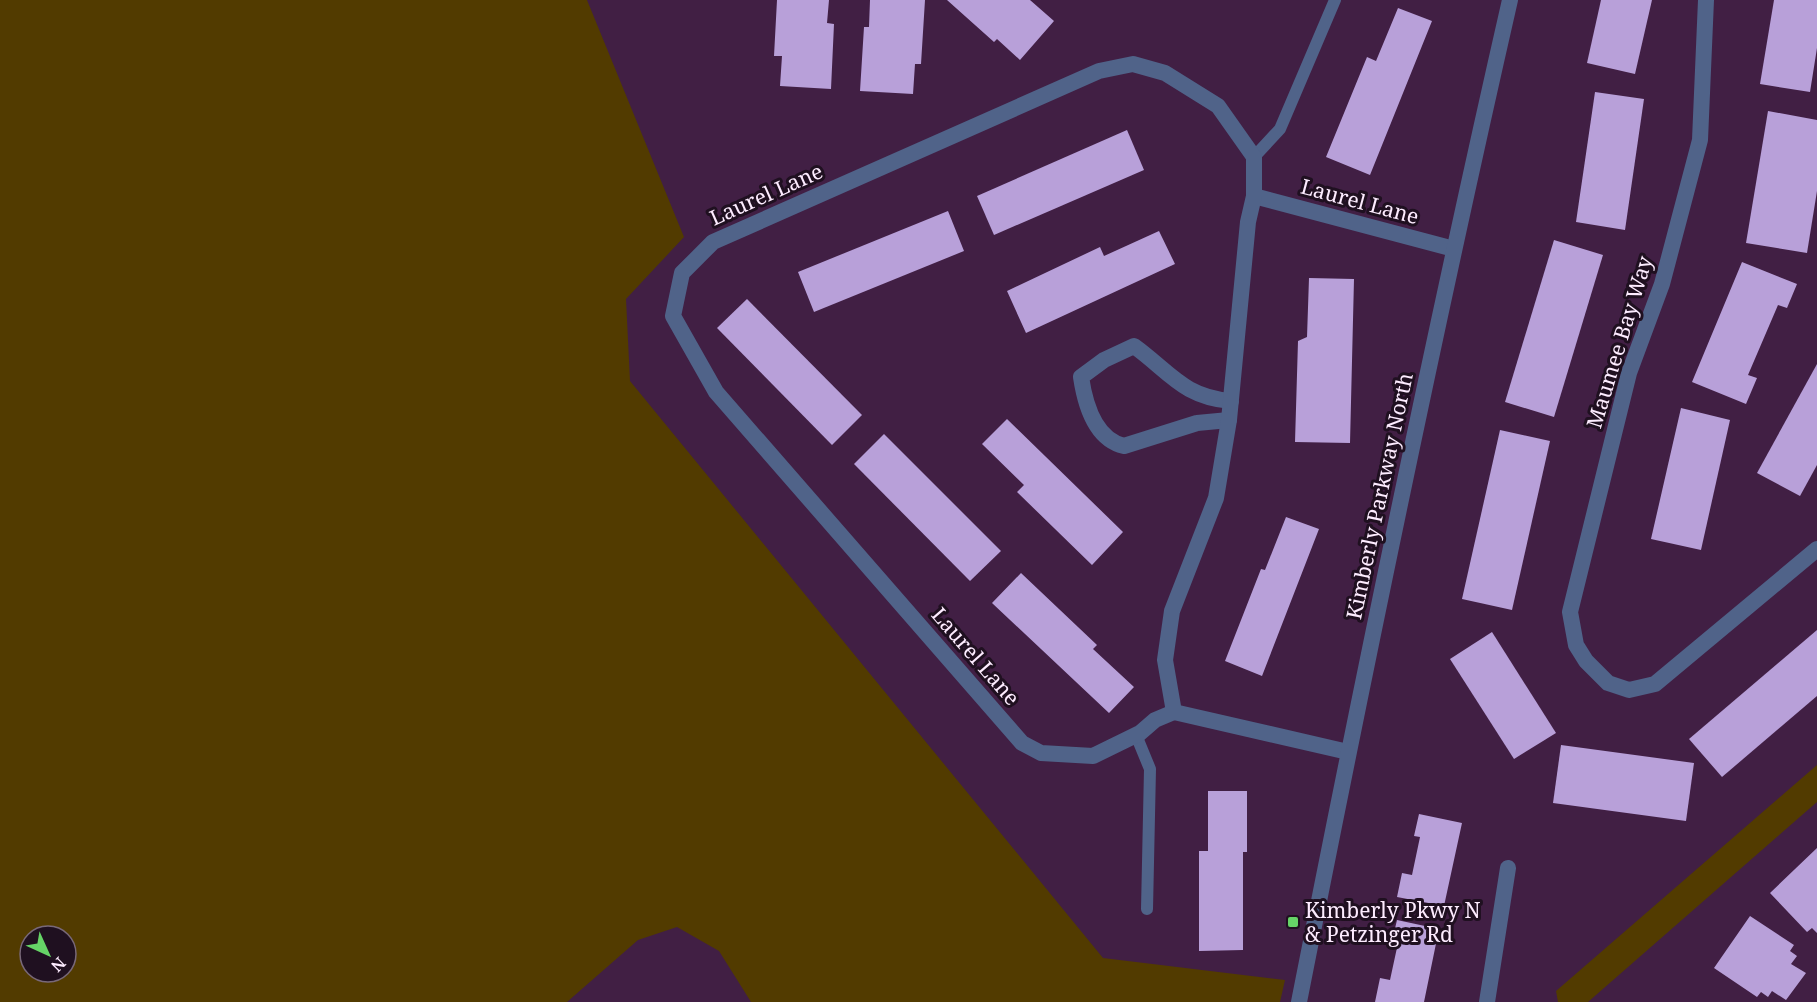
<svg xmlns="http://www.w3.org/2000/svg" width="1817" height="1002" viewBox="0 0 1817 1002" font-family="'Noto Serif',serif">
	<style>
		.green { fill: #523b00; fill-rule: evenodd }
		.building { fill: #b8a0d9 }
		.lines { fill: none; stroke-linecap: round; stroke-linejoin: round }
		.service { stroke: #506389; stroke-width: 12 }
		.minor { stroke: #506389; stroke-width: 16 }
		.tertiary { stroke: #506389; stroke-width: 16 }
		.poi-dot { fill: #66d467; stroke: #1f1020; stroke-width: 2 }
		.labels { text-anchor: middle; dominant-baseline: central; stroke-width: 6; stroke-linejoin: round; paint-order: stroke }
		.street-label { font-size: 21px; fill: #fdecff; stroke: #1f1020 }
		.poi-label { font-size: 21px; fill: #fdecff; stroke: #1f1020; text-anchor: start }
	</style>
	<rect width="100%" height="100%" fill="#411f44"/>
	<g class="green">
		<path d="M0,0h587l97,237 -58,62 4,82 473,577 182,22 -5,22h-529l-32,-51 -42,-24 -39,13 -71,62h-567zM30,936h36v36h-36z"/>
		<polygon points="1817,765 1817,802 1588,1002 1558,1002 1556,991"/>
	</g>
	<g class="building">
		<polygon points="777,0 829,0 827,23 834,24 831,89 780,86 782,56 774,56"/>
		<polygon points="870,0 925,0 921,64 915,64 913,94 860,91 864,27 869,27"/>
		<polygon points="947,0 1030,0 1054,21 1020,60 997,39 994,42"/>
		<polygon points="1601,0 1652,0 1635,74 1587,63"/>
		<polygon points="1774,0 1817,0 1817,48 1810,92 1760,84"/>
		<polygon points="1398,8 1432,21 1370,175 1326,157 1367,57 1376,61"/>
		<polygon points="1595,92 1644,99 1625,230 1576,222"/>
		<polygon points="1768,111 1817,120 1817,191 1807,253 1746,243"/>
		<polygon points="1127,130 1144,170 994,235 977,196"/>
		<polygon points="948,211 964,251 814,312 798,272"/>
		<polygon points="1159,231 1175,264 1026,333 1007,291 1100,247 1104,256"/>
		<polygon points="1554,240 1603,255 1554,417 1505,402"/>
		<polygon points="1742,262 1797,284 1787,308 1778,305 1748,375 1757,378 1746,404 1692,382"/>
		<polygon points="1309,278 1354,279 1350,443 1295,442 1298,341 1307,337"/>
		<polygon points="747,299 862,415 832,445 717,328"/>
		<polygon points="1817,364 1817,465 1800,496 1757,473"/>
		<polygon points="1681,408 1730,420 1701,550 1651,539"/>
		<polygon points="1007,419 1123,532 1092,565 1017,492 1024,485 982,444"/>
		<polygon points="1500,430 1550,441 1512,610 1462,599"/>
		<polygon points="884,434 1001,551 970,581 854,464"/>
		<polygon points="1286,517 1319,529 1262,676 1225,661 1261,569 1265,570"/>
		<polygon points="1021,573 1097,645 1093,649 1134,687 1109,713 992,603"/>
		<polygon points="1817,630 1817,696 1722,777 1689,739"/>
		<polygon points="1492,632 1556,733 1514,759 1450,659"/>
		<polygon points="1561,745 1694,763 1686,821 1553,803"/>
		<polygon points="1208,791 1247,791 1247,852 1243,852 1243,950 1199,951 1199,851 1208,851"/>
		<polygon points="1419,814 1462,823 1444,906 1397,897 1402,873 1412,875 1420,837 1414,836"/>
		<polygon points="1817,848 1817,933 1812,928 1807,932 1770,893"/>
		<polygon points="1750,916 1794,945 1790,951 1797,956 1791,964 1806,973 1786,1000 1772,991 1768,997 1761,992 1757,997 1714,968"/>
		<polygon points="1397,920 1439,929 1424,1002 1375,1002 1380,978 1390,980 1398,943 1392,941"/>
	</g>
	<g class="lines">
		<g class="service">
			<polyline points="1254,157 1280,129 1335,0"/>
			<polyline points="1136,735 1150,769 1147,909"/>
		</g>
		<g class="minor">
			<polyline points="1706,0 1700,140 1662,284 1629,373 1570,612 1576,645 1586,661 1608,683 1629,690 1655,684 1817,549"/>
			<polyline points="1254,196 1454,249"/>
			<path d="M1229,420l-32,3 -73,23c-29,-7 -39,-42 -43,-69l23,-17 30,-14c36,26 49,51 97,55"/>
			<polyline points="1174,712 1165,660 1172,611 1216,498 1229,420 1248,222 1254,196 1254,157 1218,106 1165,73 1133,64 1099,71 713,242 682,273 673,316 716,392 1022,743 1041,753 1093,756 1140,733 1155,720 1174,712 1348,752"/>
			<polyline points="1487,1002 1508,868"/>
		</g>
		<path class="tertiary" d="M1299,1002c66,-335 135,-669 211,-1002"/>
	</g>
	<rect class="poi-dot" x="1287" y="916" width="12" height="12" rx="3"/>
	<g class="labels">
		<g class="street-label">
			<text transform="translate(766 194) rotate(-24)">Laurel Lane</text>
			<text transform="translate(1360 201) rotate(15)">Laurel Lane</text>
			<text transform="translate(1619 342) rotate(-73)">Maumee Bay Way</text>
			<text transform="translate(1379 496) rotate(-78)">Kimberly Parkway North</text>
			<text transform="translate(976 656) rotate(49)">Laurel Lane</text>
		</g>
		<g class="poi-label">
			<text x="1305" y="910">Kimberly Pkwy N<tspan x="1305" dy="24">&amp; Petzinger Rd</tspan></text>
		</g>
	</g>
	<g transform="translate(48 954) rotate(135)"><circle r="28" fill="#1f1020" stroke="#786879" stroke-width="1.5"/>
	<path d="M0-4.5L10 22L0 15L-10 22Z" fill="#66d467"/>
	<text y="-9" font-size="16" font-weight="bold" text-anchor="middle" fill="#fdecff">N</text>
	</g>
</svg>
